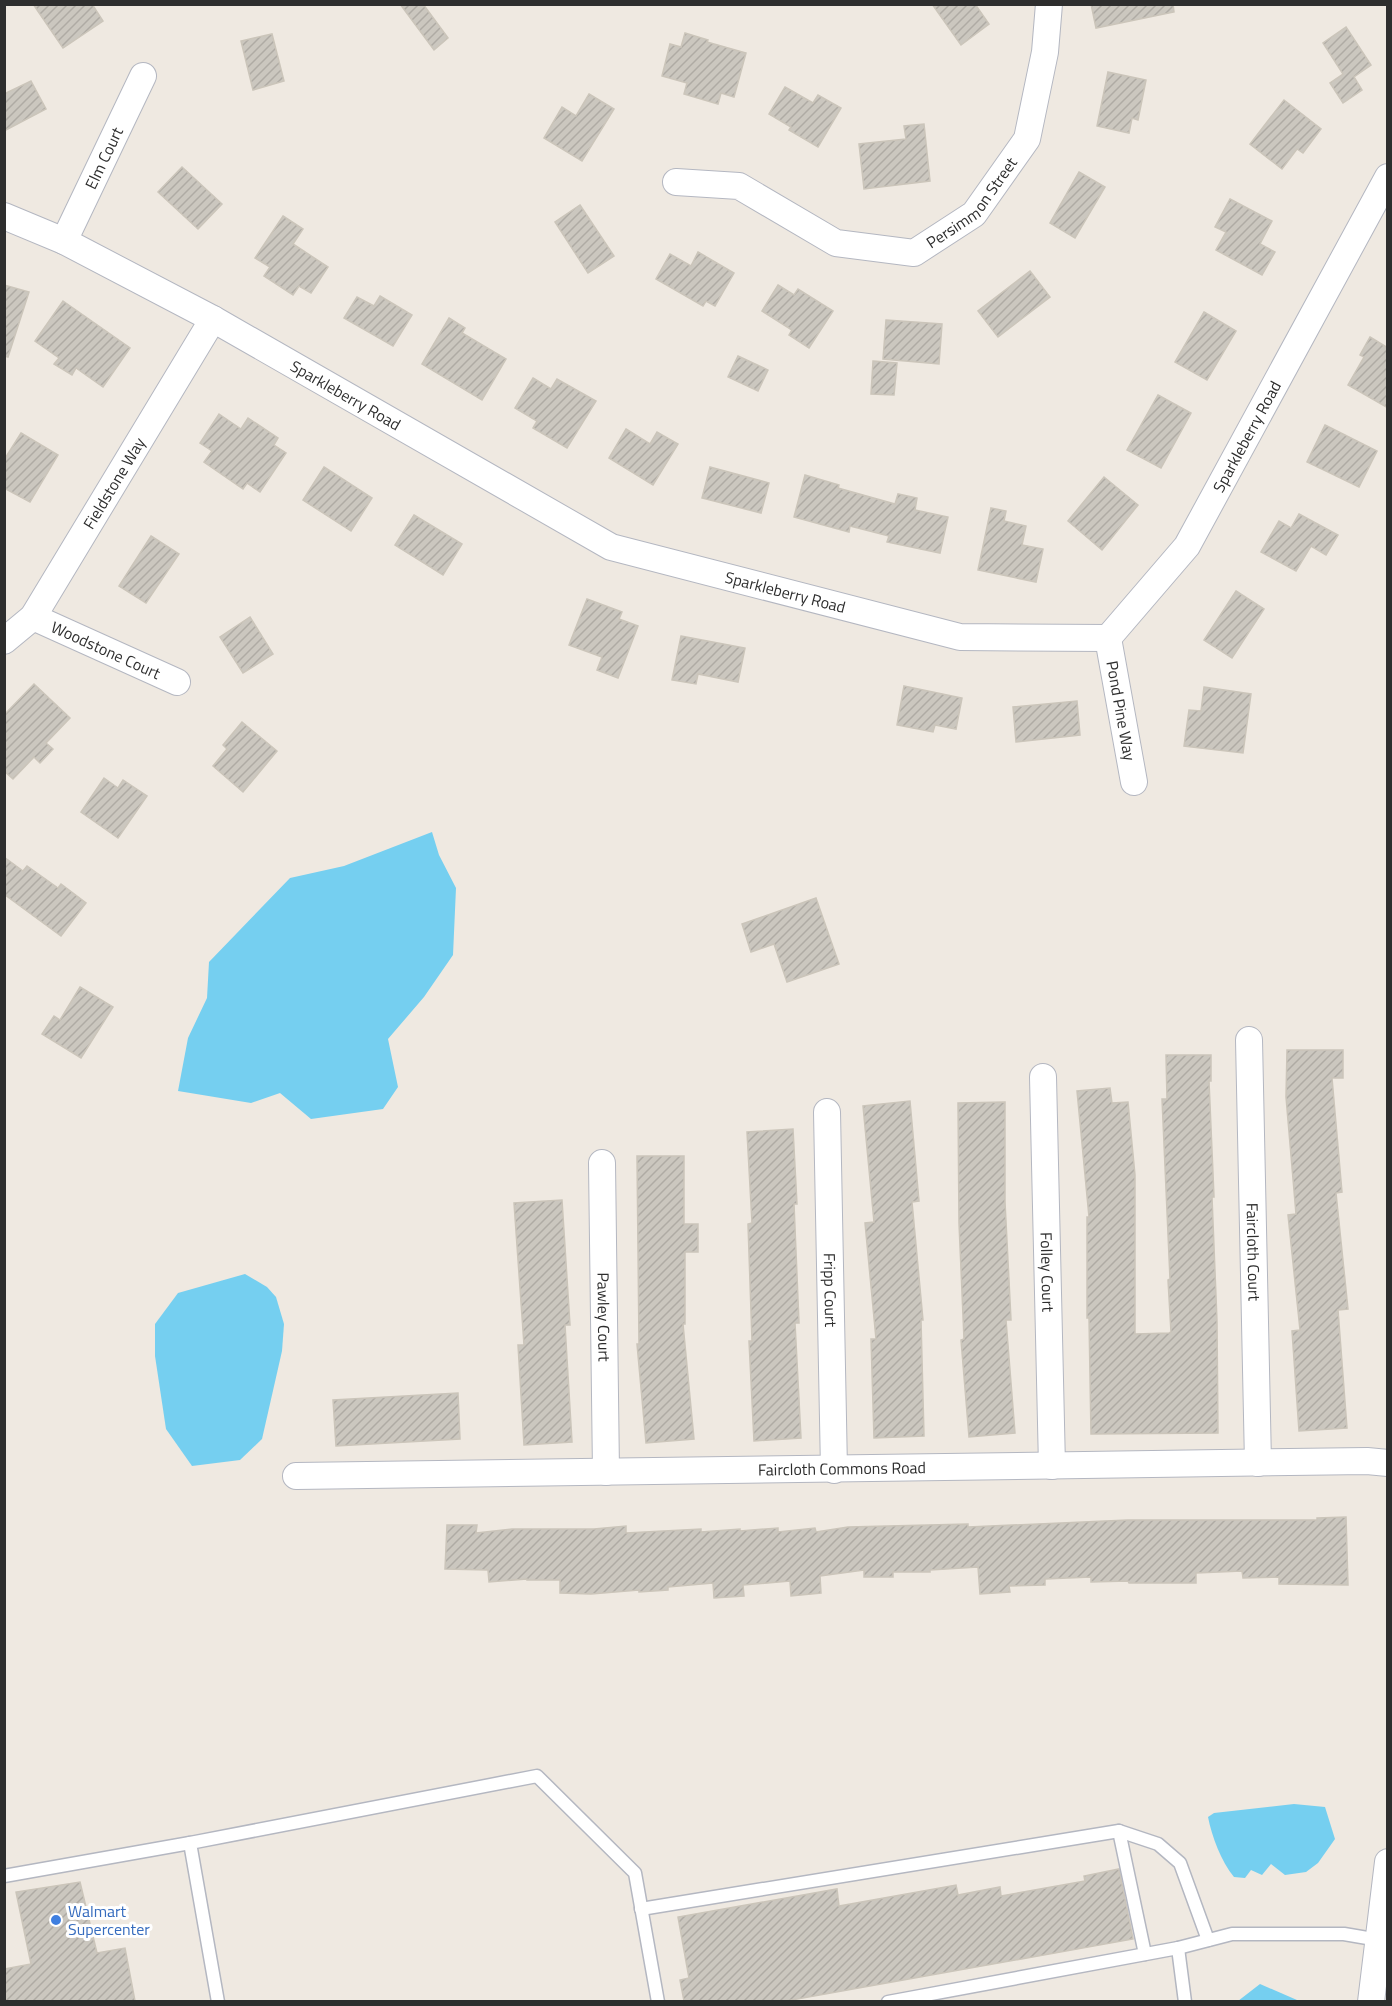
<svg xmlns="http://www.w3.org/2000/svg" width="1392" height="2006" viewBox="0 0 1392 2006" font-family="'Titillium Web',sans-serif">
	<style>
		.water { fill: #75cff0 }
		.building { fill: url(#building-hatch); stroke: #cbc5ba; stroke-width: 1.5 }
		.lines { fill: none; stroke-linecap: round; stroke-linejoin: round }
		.lane-casing { stroke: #b4b7c1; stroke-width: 15 }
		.street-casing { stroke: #b4b7c1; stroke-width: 28 }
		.lane { stroke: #fff; stroke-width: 12 }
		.street { stroke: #fff; stroke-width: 26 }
		.shop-dot { fill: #3f7fe0; stroke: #fff; stroke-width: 2 }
		.labels { text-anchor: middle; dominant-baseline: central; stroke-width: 6; stroke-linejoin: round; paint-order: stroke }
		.street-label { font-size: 16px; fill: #2e2e2e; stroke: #fff }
		.shop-label { font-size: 16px; fill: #366cbe; stroke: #fff; text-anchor: start }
	</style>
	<defs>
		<pattern id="building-hatch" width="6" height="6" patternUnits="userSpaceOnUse" patternTransform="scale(1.5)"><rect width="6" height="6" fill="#cbc7bf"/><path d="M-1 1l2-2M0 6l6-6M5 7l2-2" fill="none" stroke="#afaba4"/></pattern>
	</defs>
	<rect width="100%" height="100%" fill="#efe9e1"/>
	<g class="water">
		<polygon points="432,832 439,855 456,888 453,955 424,997 388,1039 398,1087 383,1109 311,1119 280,1093 251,1103 178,1091 188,1038 207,998 209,962 290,878 344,866"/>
		<polygon points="245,1274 267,1287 276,1297 284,1324 282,1351 262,1439 240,1460 192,1466 166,1429 155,1356 155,1324 178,1293"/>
		<path d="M1294,1804l31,3 10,32 -17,24 -12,9 -21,3 -14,-11 -9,11 -11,-5 -6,8 -11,-1c-13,-16 -22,-40 -26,-60l6,-4z"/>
		<polygon points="1260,1984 1297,2000 1297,2001 1238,2001"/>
	</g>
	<g class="building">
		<polygon points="33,4 92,4 103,21 63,48"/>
		<polygon points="400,4 423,4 448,38 434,50"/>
		<polygon points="932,4 975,4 989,24 961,45"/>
		<polygon points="1091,4 1173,4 1174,12 1096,28"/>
		<polygon points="1346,27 1371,65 1354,77 1362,90 1343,103 1330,83 1343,74 1323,43"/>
		<polygon points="685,33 708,40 707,42 746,53 734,97 721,93 718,104 684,94 687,83 662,76 670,44 681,47"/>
		<polygon points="272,34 284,81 253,90 241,41"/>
		<polygon points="1108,72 1146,80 1138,120 1132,118 1129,133 1097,126"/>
		<polygon points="31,81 46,109 4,131 4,94"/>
		<polygon points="785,87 813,103 818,95 841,108 818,147 789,130 791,127 769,114"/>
		<polygon points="589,94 614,109 582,161 544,138 562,107 576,116"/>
		<polygon points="1284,100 1321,129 1303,153 1297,149 1282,169 1250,144"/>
		<polygon points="924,124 930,181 864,189 859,144 906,139 904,126"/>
		<polygon points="182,167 222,204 198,229 158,192"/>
		<polygon points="1079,172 1105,187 1075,238 1050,223"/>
		<polygon points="1230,199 1272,221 1260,244 1275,252 1262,275 1216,250 1226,232 1215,227"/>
		<polygon points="580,205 614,256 588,273 555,222"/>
		<polygon points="283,216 303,229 293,244 328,267 311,293 299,286 293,295 264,276 270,267 255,258"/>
		<polygon points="698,252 734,273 715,306 706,301 703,306 656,279 670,254 691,266"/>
		<polygon points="1030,271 1050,297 998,337 978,311"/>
		<polygon points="4,285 29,292 8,357 4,356"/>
		<polygon points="778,285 794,295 798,289 833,311 809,348 789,335 792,330 762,311"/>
		<polygon points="380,296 412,315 393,346 344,318 357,297 374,306"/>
		<polygon points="63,301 130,348 103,387 76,368 72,375 54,364 59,358 35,341"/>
		<polygon points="1204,312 1236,331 1207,380 1175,362"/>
		<polygon points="449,318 465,328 462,333 506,359 482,400 422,364"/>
		<polygon points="886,320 942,324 939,364 883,359"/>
		<polygon points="1370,337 1388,348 1388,408 1348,385 1364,357 1360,355"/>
		<polygon points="738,356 768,370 758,391 728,377"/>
		<polygon points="873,361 897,363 894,395 871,394"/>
		<polygon points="533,378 551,389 557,379 596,401 567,448 533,428 537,421 515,408"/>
		<polygon points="1158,395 1191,413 1161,468 1127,450"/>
		<polygon points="219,414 241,429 248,418 278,438 274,445 286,453 260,492 247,483 243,489 204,462 212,451 200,443"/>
		<polygon points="1325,425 1377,451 1359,487 1307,462"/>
		<polygon points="626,429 650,444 657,432 678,444 653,485 609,458"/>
		<polygon points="21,433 58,455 30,502 4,488 4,460"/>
		<polygon points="324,467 372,498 351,531 303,500"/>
		<polygon points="710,467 769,483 761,513 702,498"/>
		<polygon points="805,475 839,485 838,488 895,504 898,494 917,498 915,510 948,517 940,553 887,542 889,536 850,526 849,532 794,517"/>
		<polygon points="1104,477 1138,505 1102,550 1068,521"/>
		<polygon points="991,508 1006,511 1004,521 1026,526 1022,545 1043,549 1036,582 978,570"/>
		<polygon points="1299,514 1338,535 1326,555 1311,546 1296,571 1261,552 1279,521 1291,528"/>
		<polygon points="414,515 462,544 443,575 395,545"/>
		<polygon points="151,536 179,554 146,603 119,586"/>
		<polygon points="1236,591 1264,609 1232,658 1204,640"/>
		<polygon points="587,599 622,612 619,619 638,626 618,678 597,670 602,657 569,645"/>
		<polygon points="250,617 273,654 243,673 220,637"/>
		<polygon points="681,636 745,648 738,682 698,674 696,684 672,680"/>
		<polygon points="34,684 70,718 46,743 53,749 40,763 34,757 13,779 4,771 4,715"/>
		<polygon points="904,686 962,698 956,729 935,725 933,732 897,725"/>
		<polygon points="1204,687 1251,694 1243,753 1184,746 1189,710 1201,711"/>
		<polygon points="1077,701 1080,735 1016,742 1013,707"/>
		<polygon points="242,722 277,751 243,792 213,766 227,749 223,745"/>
		<polygon points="104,778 118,788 123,780 147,796 118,838 81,812"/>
		<polygon points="4,857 23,871 27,866 58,888 61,884 86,903 61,936 4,894"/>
		<polygon points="816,898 839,964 787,982 774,944 751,952 742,924"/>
		<polygon points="80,987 113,1007 81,1058 42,1034 54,1016 60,1020"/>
		<polygon points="1287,1050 1343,1050 1343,1078 1332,1078 1342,1192 1336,1193 1348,1309 1338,1310 1347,1428 1299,1431 1292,1331 1300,1330 1288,1215 1296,1214 1286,1097"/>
		<polygon points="1166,1055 1211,1055 1211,1081 1209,1081 1214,1197 1212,1197 1217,1321 1218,1433 1091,1434 1089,1318 1087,1318 1087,1217 1089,1217 1077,1091 1110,1088 1112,1103 1128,1102 1135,1175 1135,1334 1169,1333 1171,1332 1168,1280 1170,1279 1162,1099 1167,1099"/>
		<polygon points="910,1101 919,1201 912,1202 923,1320 921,1320 924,1436 874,1438 871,1339 876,1339 865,1223 874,1222 863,1106"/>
		<polygon points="1005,1102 1005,1202 1011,1320 1006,1320 1015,1433 969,1437 961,1340 964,1339 959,1223 958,1103"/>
		<polygon points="793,1129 797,1204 794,1204 799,1323 795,1323 801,1438 754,1441 749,1341 752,1341 748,1224 752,1223 747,1132"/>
		<polygon points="637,1156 684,1156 684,1224 698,1224 698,1252 685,1252 685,1324 683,1324 694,1439 646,1443 637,1344 639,1344"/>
		<polygon points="562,1200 570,1325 565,1325 572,1442 524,1445 518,1345 524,1345 514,1203"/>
		<polygon points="458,1393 460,1439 336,1446 333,1400"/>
		<polygon points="1346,1517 1348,1585 1279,1584 1279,1577 1243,1578 1242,1571 1196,1573 1196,1583 1129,1583 1128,1581 1091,1582 1091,1577 1045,1579 1045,1585 1009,1586 1010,1592 980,1594 978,1567 930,1570 930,1572 893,1572 893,1577 864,1577 864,1570 820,1576 821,1593 791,1596 790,1581 743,1585 744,1596 714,1598 713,1583 668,1587 668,1590 639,1592 639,1590 591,1594 560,1593 560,1580 527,1580 527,1579 489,1582 488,1570 445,1569 447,1525 477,1525 476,1533 512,1529 594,1529 626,1526 626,1533 701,1529 701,1532 740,1529 740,1531 778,1528 778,1532 815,1528 816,1532 848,1527 968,1524 968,1527 1128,1520 1317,1520 1317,1518"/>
		<polygon points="1119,1869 1133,1939 786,2001 684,2001 680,1980 689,1978 678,1917 837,1889 839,1906 956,1885 958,1895 1000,1887 1001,1896 1085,1881 1084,1876"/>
		<polygon points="80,1882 97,1953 125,1948 135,2001 4,2001 4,1969 31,1964 16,1892"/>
	</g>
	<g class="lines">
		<g class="lane-casing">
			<g id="lane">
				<polyline points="1119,1831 1145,1954"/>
				<polyline points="4,1876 190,1843"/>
				<polyline points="641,1909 1119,1831 1158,1844 1180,1863 1208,1940"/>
				<polyline points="1178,1948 1232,1934 1344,1934 1379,1940"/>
				<polyline points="218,2002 190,1843 537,1776 635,1873 658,2002"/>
				<polyline points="888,2002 1178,1948 1185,2002"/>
			</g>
		</g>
		<g class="street-casing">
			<g id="street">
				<path id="s1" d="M676,182l63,4 97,57 78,10 60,-39 53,-75 18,-87 4,-48"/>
				<path id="s2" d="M4,216l60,25 149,78 398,228 349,90 148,1"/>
				<path id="s3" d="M64,241l79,-165"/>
				<path id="s4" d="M33,617l144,65"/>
				<path id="s5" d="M1108,638l79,-92 201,-369"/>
				<path id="s6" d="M1108,638l26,144"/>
				<path id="s7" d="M4,641l29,-24 180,-298"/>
				<path id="s8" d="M1249,1040l9,423"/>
				<path id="s9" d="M1043,1077l9,389"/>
				<path id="s10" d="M827,1112l7,358"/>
				<path id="s11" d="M602,1163l4,309"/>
				<path id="s12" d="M296,1476l1071,-15 21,2"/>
				<polyline points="1371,2002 1388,1862"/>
			</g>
		</g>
		<use href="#lane" class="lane"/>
		<use href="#street" class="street"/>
	</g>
	<circle class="shop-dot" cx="56" cy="1920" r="6"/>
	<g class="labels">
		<g class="street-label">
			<text stroke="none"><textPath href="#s3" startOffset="92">Elm Court</textPath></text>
			<text stroke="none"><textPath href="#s1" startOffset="332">Persimmon Street</textPath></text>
			<text stroke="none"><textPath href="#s2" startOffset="386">Sparkleberry Road</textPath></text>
			<text stroke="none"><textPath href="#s5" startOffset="246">Sparkleberry Road</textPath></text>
			<text stroke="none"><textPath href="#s7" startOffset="194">Fieldstone Way</textPath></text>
			<text stroke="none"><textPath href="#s2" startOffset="872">Sparkleberry Road</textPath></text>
			<text stroke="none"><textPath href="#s4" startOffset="80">Woodstone Court</textPath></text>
			<text stroke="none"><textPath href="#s6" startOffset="74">Pond Pine Way</textPath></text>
			<text stroke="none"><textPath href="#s8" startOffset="212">Faircloth Court</textPath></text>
			<text stroke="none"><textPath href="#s9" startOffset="195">Folley Court</textPath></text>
			<text stroke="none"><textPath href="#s10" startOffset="178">Fripp Court</textPath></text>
			<text stroke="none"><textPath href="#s11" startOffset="154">Pawley Court</textPath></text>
			<text stroke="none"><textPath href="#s12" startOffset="546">Faircloth Commons Road</textPath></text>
		</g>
		<g class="shop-label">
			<text x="68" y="1911">Walmart<tspan x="68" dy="18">Supercenter</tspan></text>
		</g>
	</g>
	<rect width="1392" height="2006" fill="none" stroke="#2e2e2e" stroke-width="12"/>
</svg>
